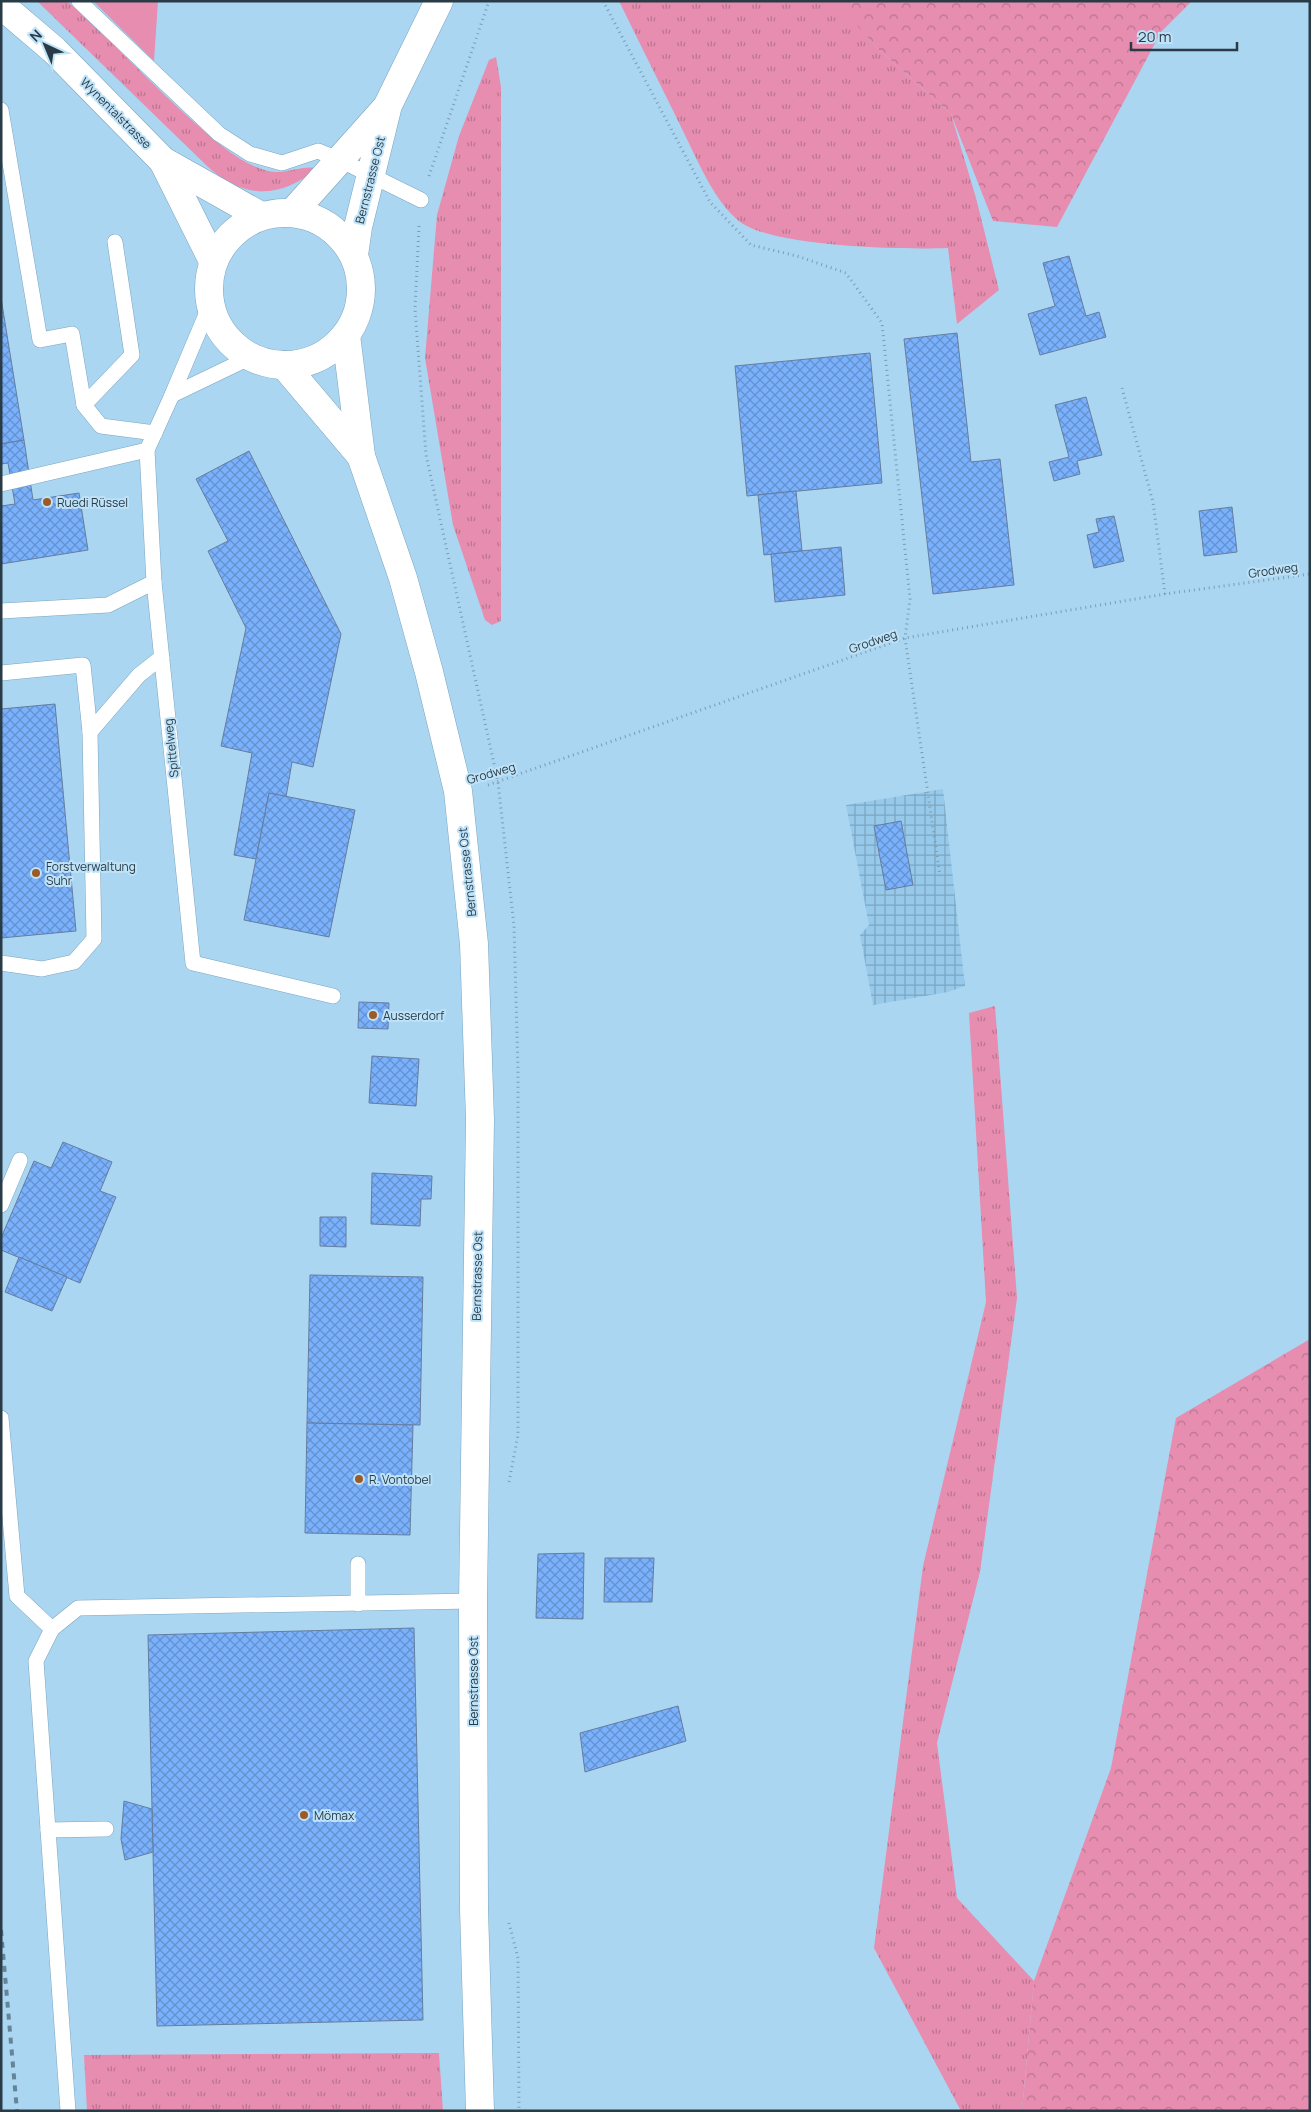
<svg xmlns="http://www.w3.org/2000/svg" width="1311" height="2112" viewBox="0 0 1311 2112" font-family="Manrope,sans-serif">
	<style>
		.industrial { fill: url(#industrial-grid) }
		.grass { fill: url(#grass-tufts) }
		.forest { fill: url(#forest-crowns) }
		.garden { fill: #e78daf }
		.building { fill: url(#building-cross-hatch); stroke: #647d9f }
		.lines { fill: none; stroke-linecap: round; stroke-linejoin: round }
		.lane-casing { stroke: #7aa5c0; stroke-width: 16 }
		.secondary-casing { stroke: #7aa5c0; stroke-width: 29 }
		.primary-casing { stroke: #7aa5c0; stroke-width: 29 }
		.path { stroke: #7b9db3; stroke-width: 3; stroke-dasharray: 1 4; stroke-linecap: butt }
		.lane { stroke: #fff; stroke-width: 15 }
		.secondary { stroke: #fff; stroke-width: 28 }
		.primary { stroke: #fff; stroke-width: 28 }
		.rail { stroke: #668497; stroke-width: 4; stroke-dasharray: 6 6; stroke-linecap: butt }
		.poi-dot { fill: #9c5b26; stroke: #bee2f8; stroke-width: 2 }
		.labels { text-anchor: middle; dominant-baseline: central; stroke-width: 4; stroke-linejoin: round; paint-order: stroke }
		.street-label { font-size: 12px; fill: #293b46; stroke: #bee2f8 }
		.poi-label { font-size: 12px; fill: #293b46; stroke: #bee2f8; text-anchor: start }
	</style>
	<defs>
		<pattern id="industrial-grid" width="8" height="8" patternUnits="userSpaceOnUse" patternTransform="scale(1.25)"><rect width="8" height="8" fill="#97caea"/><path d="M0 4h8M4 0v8" fill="none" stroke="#7ba5bf"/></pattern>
		<pattern id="grass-tufts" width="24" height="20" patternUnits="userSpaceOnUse" patternTransform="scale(1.25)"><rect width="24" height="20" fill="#e78daf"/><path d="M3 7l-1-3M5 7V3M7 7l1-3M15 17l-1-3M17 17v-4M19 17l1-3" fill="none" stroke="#bb7490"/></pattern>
		<pattern id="forest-crowns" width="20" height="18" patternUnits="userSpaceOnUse" patternTransform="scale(1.25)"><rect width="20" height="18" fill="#e78daf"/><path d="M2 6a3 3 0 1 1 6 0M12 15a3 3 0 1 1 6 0" fill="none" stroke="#bb7490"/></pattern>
		<pattern id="building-cross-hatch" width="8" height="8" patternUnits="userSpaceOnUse" patternTransform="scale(1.25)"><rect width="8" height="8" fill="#7ab1fc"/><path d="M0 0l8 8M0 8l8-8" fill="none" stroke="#6491ce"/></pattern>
	</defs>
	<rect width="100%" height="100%" fill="#aad6f2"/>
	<polygon class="industrial" points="943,789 965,986 948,992 873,1005 860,935 869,925 846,805"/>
	<g class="grass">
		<path d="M37,1h30c44,39 84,83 128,122 21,18 45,41 73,48 18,4 31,-6 49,-3 -37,32 -75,31 -111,-3z"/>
		<path d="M619,1h217l42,48 73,65 25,84 23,92 -42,34 -9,-76c-43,2 -178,-1 -209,-27 -25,-20 -42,-62 -56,-90 -21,-43 -43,-87 -64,-130z"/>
		<polygon points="496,57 501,87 501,621 492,625 485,620 453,525 425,358 437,215 459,136 489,60"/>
		<polygon points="995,1006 1017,1298 980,1572 937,1743 957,1898 1034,1981 1022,2111 961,2111 874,1948 923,1566 986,1302 969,1013"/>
		<polygon points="439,2053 443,2111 87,2111 84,2055"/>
	</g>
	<g class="forest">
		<polygon points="835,1 1192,1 1161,32 1057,227 993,221 951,114 878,49"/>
		<polygon points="1310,1339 1310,2111 1022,2111 1034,1981 1111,1768 1176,1418"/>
	</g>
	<polygon class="garden" points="93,1 158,1 154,61 96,4"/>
	<g class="building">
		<polygon points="1069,256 1086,316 1099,312 1106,337 1040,355 1028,314 1055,306 1043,263"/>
		<polygon points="1,298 24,440 1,444"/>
		<polygon points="957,333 971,462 1000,459 1014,585 933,594 904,339"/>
		<polygon points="870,353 882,483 747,496 735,366"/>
		<polygon points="1086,397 1102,455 1077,461 1080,474 1054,481 1049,462 1069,457 1055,405"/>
		<polygon points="24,440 33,500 79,493 88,550 1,564 1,506 15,504 8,463 1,464 1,444"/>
		<polygon points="249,451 341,634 313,767 292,762 286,797 269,793 256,859 234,855 252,753 221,746 246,628 208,551 228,541 196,479"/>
		<polygon points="796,491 802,551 764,555 758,495"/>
		<polygon points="1232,507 1237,552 1204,556 1199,511"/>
		<polygon points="1114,516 1124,561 1094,568 1087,535 1099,532 1096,519"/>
		<polygon points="841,547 845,595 775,602 771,554"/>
		<polygon points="55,704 76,931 1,938 1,709"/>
		<polygon points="269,793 355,810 329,937 244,920"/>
		<polygon points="901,821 913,885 886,890 874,826"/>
		<polygon points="359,1002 389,1003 388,1029 358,1028"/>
		<polygon points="372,1056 419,1059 416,1106 369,1103"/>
		<polygon points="63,1142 112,1162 100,1191 116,1197 80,1283 1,1250 1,1238 34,1161 51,1168"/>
		<polygon points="372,1173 432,1176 431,1199 421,1199 420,1226 371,1224"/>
		<polygon points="320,1217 346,1217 346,1247 320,1246"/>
		<polygon points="19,1257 67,1277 52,1311 5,1292"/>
		<polygon points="310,1275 423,1277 420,1425 307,1423"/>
		<polygon points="307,1423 413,1425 410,1535 305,1533"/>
		<polygon points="584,1553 583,1619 536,1618 538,1554"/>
		<polygon points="605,1558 654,1558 652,1602 604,1602"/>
		<polygon points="414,1628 423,2020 157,2026 148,1635"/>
		<polygon points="678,1706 686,1741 585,1772 580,1733"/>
		<polygon points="124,1801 152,1809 153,1852 125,1860 121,1839"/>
	</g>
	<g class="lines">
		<g class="lane-casing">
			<g id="lane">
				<polyline points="79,1 219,134 250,154 282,163 318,151 340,160 421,200"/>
				<polyline points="1,110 40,340 72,334 84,405 101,426 155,433"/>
				<polyline points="210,305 172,395 147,450 154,582 193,963 333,996"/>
				<polyline points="172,395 251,357"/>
				<polyline points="84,405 132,355 115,242"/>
				<polyline points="1,484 147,450"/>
				<polyline points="1,611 108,605 154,582"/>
				<polyline points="1,673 83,665 90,732 94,939 74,962 42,969 1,963"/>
				<polyline points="90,732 139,675 162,657"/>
				<polyline points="1,1205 20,1160"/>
				<polyline points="1,1418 17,1596 52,1629"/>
				<polyline points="358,1604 358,1564"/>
				<polyline points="48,1830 106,1829"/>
				<polyline points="68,2111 36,1661 52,1629 78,1608 473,1601"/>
			</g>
		</g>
		<g class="secondary-casing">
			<g id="secondary">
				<polyline points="1,5 54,50 163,161 261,216"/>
				<polyline points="163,161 213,261"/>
			</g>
		</g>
		<g class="primary-casing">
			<g id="primary">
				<circle cx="285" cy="289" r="76"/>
				<polyline points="292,213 386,108"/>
				<polyline points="354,255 358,227 388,105 439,1"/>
				<polyline points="346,335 361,456 403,578 429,672 458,791 474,944 480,1119 473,1601 474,1909 480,2111"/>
				<polyline points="284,365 361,456"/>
			</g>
		</g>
		<g class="path">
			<polyline points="603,1 710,202 751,245 797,256 846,273 882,323 910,599 905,638 940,876"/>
			<polyline points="429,176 489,1"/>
			<polyline points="419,226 415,309 426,455 498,782 514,926 518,1070 518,1435 509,1482"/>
			<polyline points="1122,388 1153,502 1165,594"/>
			<polyline points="488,785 905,638 1165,594 1310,574"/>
			<polyline points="509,1923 518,1958 519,2111"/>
		</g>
		<use href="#lane" class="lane"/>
		<use href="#secondary" class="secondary"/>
		<use href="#primary" class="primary"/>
		<polyline class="rail" points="1,1930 17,2111"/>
	</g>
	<g class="poi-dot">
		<circle cx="47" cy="502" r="5"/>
		<circle cx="36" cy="873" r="5"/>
		<circle cx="373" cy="1015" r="5"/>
		<circle cx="359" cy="1479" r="5"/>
		<circle cx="304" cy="1815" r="5"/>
	</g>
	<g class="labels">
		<g class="street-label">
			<text transform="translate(116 113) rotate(45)">Wynentalstrasse</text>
			<text transform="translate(370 180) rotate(-76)">Bernstrasse Ost</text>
			<text transform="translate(1273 570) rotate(-8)">Grodweg</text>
			<text transform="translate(873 641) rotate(-19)">Grodweg</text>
			<text transform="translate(171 748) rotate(-96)">Spittelweg</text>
			<text transform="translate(491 773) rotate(-16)">Grodweg</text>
			<text transform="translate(467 872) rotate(-96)">Bernstrasse Ost</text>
			<text transform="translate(477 1276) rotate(-89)">Bernstrasse Ost</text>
			<text transform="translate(473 1681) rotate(-90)">Bernstrasse Ost</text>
		</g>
		<g class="poi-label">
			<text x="57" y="502">Ruedi Rüssel</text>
			<text x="46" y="866">Forstverwaltung<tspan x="46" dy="14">Suhr</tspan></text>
			<text x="383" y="1015">Ausserdorf</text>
			<text x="369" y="1479">R. Vontobel</text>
			<text x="314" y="1815">Mömax</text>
		</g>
	</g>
	<rect width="1311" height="2112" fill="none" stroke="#293b46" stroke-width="5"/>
	<g transform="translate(45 45) rotate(316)" stroke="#bee2f8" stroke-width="4" paint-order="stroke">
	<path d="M0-4L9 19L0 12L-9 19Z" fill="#293b46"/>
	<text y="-8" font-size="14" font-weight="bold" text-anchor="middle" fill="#293b46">N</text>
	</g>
	<path d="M1131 42v8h106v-8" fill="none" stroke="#293b46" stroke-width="2.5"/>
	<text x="1138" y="42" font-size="15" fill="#293b46" stroke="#bee2f8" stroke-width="4" paint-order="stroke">20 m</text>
</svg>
